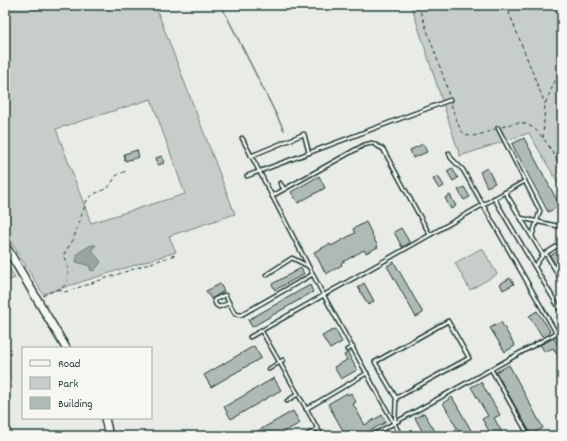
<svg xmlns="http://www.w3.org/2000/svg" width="567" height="441" viewBox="0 0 567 441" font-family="Dekko,sans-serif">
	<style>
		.green { fill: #c7cec9; stroke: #73867e; fill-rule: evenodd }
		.water { fill: #99a6a0; stroke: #687c75 }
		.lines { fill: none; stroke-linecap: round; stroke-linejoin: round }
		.stream { stroke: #687c75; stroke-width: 1.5 }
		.building { fill: #b0bab5; stroke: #1f3d34 }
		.service-casing { stroke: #1f3d34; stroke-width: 5.5 }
		.tertiary-casing { stroke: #1f3d34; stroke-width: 10 }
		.path { stroke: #1f3d34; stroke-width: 1; stroke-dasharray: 4 3; stroke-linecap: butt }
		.service { stroke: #f6f6f2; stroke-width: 2.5 }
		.tertiary { stroke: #f6f6f2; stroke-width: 7 }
	</style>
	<rect width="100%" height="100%" fill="#e9ebe7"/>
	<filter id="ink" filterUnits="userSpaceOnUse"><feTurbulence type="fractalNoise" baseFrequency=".025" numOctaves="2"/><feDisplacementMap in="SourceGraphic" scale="8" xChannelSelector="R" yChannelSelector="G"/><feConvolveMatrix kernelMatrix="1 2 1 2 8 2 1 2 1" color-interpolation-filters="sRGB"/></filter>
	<g filter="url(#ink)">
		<g class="green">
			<path d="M5,5h150l80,209 -66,22 7,16 -133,42 -38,-62zM151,99l34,95 -94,29 -35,-94z"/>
			<polygon points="411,5 562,5 562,190 529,133 460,156"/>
			<polygon points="482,248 497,274 470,290 455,263"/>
			<polygon points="5,261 15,278 5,282"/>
		</g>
		<polygon class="water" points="91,245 96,245 93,248 93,252 101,262 94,271 90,270 90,266 76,262 78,253"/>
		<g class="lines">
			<polyline class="stream" points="221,5 284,130"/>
		</g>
		<g class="building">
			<polygon points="524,138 560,206 548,212 512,144"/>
			<polygon points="423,144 427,152 413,158 410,150"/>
			<polygon points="137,150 139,157 125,161 124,154"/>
			<polygon points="162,156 164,163 158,165 156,158"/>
			<polygon points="452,168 458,178 453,181 447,171"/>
			<polygon points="487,168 495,183 487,187 480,172"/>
			<polygon points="319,176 325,188 298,203 291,192"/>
			<polygon points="438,176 444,186 439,189 433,179"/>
			<polygon points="464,187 470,197 464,200 458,190"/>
			<polygon points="450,195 456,206 451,209 445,198"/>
			<polygon points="366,222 378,247 366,253 364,250 341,263 342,265 326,274 314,252 330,244 331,246 355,233 353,229"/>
			<polygon points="401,228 410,243 402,247 394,232"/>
			<polygon points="560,250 562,254 562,275 550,256"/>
			<polygon points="394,262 423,313 416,317 387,266"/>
			<polygon points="301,268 304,274 275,290 272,284"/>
			<polygon points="510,278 514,284 503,290 500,284"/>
			<polygon points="364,283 374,301 368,305 358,287"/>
			<polygon points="220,284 224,291 211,299 206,291"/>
			<polygon points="310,285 313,292 252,327 248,320"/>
			<polygon points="537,311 550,331 542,336 529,316"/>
			<polygon points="501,322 515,346 505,352 490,328"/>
			<polygon points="335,329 342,342 330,349 322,336"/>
			<polygon points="554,338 562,353 562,363 553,348 545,352 540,345"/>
			<polygon points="254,346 261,358 211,387 204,375"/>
			<polygon points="348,353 357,370 341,379 334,367 347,360 344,355"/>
			<polygon points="509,365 543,428 531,434 496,372"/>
			<polygon points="274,378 281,390 231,419 224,407"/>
			<polygon points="481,382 500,415 494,418 504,436 492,436 482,419 488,416 471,387"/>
			<polygon points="347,393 348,395 351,393 356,402 353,404 365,425 382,415 386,422 361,436 346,436 328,404"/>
			<polygon points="452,397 471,430 465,434 467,436 451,436 459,432 443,403"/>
			<polygon points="293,411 300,423 276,436 249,436"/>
			<polygon points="424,413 438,436 425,436 415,418"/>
		</g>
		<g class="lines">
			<g class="service-casing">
				<g id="service">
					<polyline points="498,128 540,211 532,236"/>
					<polyline points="242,138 323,294 401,436"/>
					<polyline points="449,153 451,158 463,170 562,343"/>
					<polyline points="251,156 304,134 309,153"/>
					<polyline points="247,176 450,100"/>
					<polyline points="280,183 284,189"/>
					<polyline points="505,192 543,255"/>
					<polyline points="272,196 364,145 372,143 383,149 430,235"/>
					<polyline points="494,198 562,313"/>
					<polyline points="521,218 562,227"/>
					<polyline points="546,254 562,281"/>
					<polyline points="535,266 543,255 562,243"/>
					<polyline points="266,275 292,258 308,266"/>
					<polyline points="229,303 219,307 216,305 214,300 225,295 235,314 241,315 313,274"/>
					<polyline points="261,330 322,436"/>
					<polyline points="250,337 525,181"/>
					<polyline points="347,350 353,347"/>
					<polyline points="269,369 283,360"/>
					<polyline points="491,369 529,436"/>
					<polyline points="287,401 298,394"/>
					<polyline points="306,409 367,373"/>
					<polyline points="395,423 396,398 469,358 448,321 375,362 396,398"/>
					<polyline points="307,435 317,429"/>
					<polyline points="371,436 556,333"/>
				</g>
			</g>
			<g class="tertiary-casing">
				<g id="tertiary">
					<polyline points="5,245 66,348"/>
					<polyline points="105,418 109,436"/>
				</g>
			</g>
			<g class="path">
				<polyline points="418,5 446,84 449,97"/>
				<polyline points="506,5 545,104"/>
				<path d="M451,104c11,32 10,39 44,25"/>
				<path d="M502,127c6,-2 13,-5 19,-4 20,2 32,32 41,46"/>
				<polyline points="543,138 545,104 562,65"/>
				<polyline points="58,289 65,292 175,255"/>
				<path d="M43,296c6,-4 12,-5 18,-8 12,-7 6,-24 3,-34l9,-14 14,-40 7,-6 14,-6 9,-13 9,-4"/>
			</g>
			<use href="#service" class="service"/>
			<use href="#tertiary" class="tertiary"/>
		</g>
	</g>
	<rect width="567" height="441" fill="none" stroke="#f6f6f2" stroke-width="20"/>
	<rect x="10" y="10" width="547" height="421" fill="none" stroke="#1f3d34" stroke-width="1.5" filter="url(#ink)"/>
	<rect x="22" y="347" width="130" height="72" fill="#f6f6f2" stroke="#a0aca6"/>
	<rect x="30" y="360" width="20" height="6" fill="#f6f6f2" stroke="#a0aca6"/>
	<text x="58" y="367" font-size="12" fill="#1f3d34">Road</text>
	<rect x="30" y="377" width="20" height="12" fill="#c7cec9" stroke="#a0aca6"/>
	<text x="58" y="387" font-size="12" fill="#1f3d34">Park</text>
	<rect x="30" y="397" width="20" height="12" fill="#b0bab5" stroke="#a0aca6"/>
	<text x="58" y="407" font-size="12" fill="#1f3d34">Building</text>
</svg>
